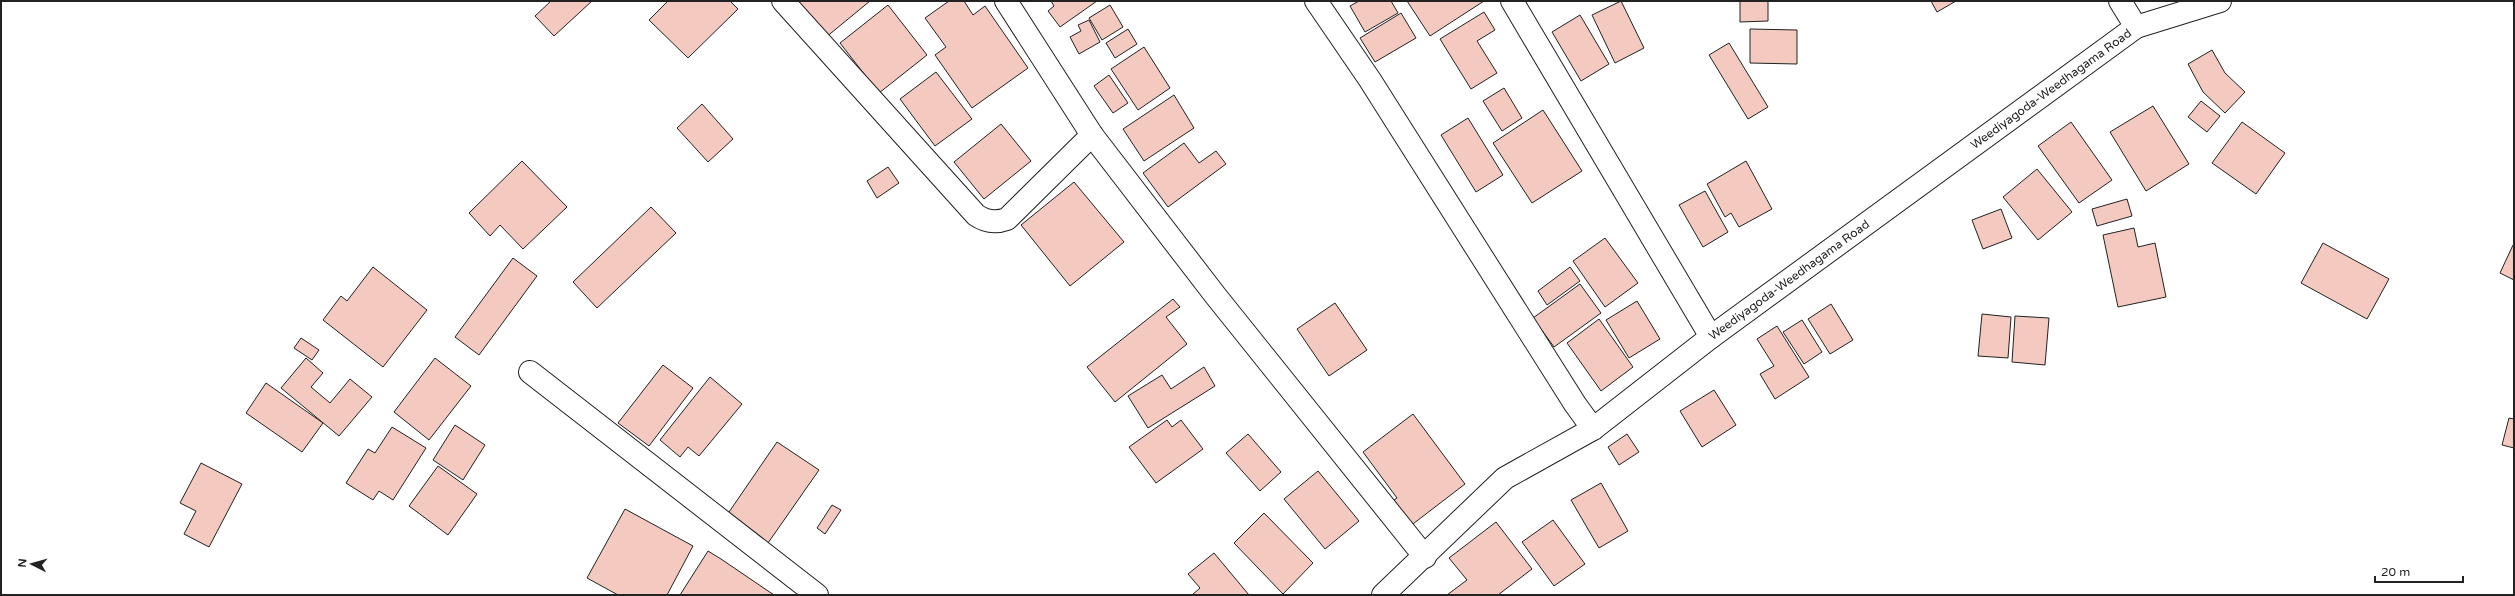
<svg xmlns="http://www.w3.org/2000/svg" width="2515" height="596" viewBox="0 0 2515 596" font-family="'Varela Round',sans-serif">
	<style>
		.building { fill: #f3c9c0; stroke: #222 }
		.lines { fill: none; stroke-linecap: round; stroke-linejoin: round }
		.street-casing { stroke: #222; stroke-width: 24 }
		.secondary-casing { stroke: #222; stroke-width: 24 }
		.street { stroke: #fff; stroke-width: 22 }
		.secondary { stroke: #fff; stroke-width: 22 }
		.labels { text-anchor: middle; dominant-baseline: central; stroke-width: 3; stroke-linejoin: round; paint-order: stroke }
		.street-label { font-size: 12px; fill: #222; stroke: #fff }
	</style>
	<rect width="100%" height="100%" fill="#fff"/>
	<g class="building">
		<polygon points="551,1 592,1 554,36 535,16"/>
		<polygon points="668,1 730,1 738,9 688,58 649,20"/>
		<polygon points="796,1 870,1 825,38"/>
		<polygon points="949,1 964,1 973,15 985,6 1028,68 972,108 935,55 946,47 925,18"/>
		<polygon points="1051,1 1097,1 1060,27 1048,11 1054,6"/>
		<polygon points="1359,1 1391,1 1398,13 1365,32 1350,6"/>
		<polygon points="1407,1 1484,1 1430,36"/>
		<polygon points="1621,1 1644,48 1615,63 1592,15"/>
		<polygon points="1740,1 1768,1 1768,21 1740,22"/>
		<polygon points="1931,1 1956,1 1937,12"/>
		<polygon points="888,5 927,55 879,93 840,43"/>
		<polygon points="1110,5 1123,27 1102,40 1089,18"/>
		<polygon points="1484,12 1495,30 1477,41 1497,73 1471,89 1440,39"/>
		<polygon points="1401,13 1416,38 1375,62 1360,38"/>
		<polygon points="1580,15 1609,64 1581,81 1552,32"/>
		<polygon points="1089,20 1100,42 1079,54 1070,37 1081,31 1078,25"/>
		<polygon points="1128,29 1137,44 1115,58 1106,43"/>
		<polygon points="1750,29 1797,30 1797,64 1750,63"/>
		<polygon points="1729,43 1768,107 1748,119 1709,55"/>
		<polygon points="1144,47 1170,88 1138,110 1111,69"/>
		<polygon points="2212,50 2225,73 2245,92 2225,113 2203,92 2188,64"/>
		<polygon points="936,72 972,119 935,146 900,99"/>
		<polygon points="1109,75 1128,103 1113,113 1094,86"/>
		<polygon points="1504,88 1522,118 1502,131 1483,101"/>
		<polygon points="1174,95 1194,128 1144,161 1123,129"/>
		<polygon points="2201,101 2220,116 2207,132 2188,117"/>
		<polygon points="702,104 733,139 708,162 677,128"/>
		<polygon points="2153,106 2189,164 2146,191 2110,132"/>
		<polygon points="1543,110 1582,171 1532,203 1493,143"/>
		<polygon points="1468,118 1503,175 1476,192 1441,135"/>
		<polygon points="2071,122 2112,180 2079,203 2038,146"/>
		<polygon points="2242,122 2285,153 2256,194 2212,163"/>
		<polygon points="1001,124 1031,161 984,199 954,162"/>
		<polygon points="1184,143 1199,163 1216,151 1226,164 1168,207 1143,173"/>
		<polygon points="522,161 567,207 523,249 500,225 490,236 469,213"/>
		<polygon points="1746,161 1772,209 1739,227 1731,213 1725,217 1707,184"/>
		<polygon points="888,167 899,183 877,198 867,181"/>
		<polygon points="2037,169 2072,212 2038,240 2003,197"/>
		<polygon points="1074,182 1124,242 1070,286 1021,225"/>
		<polygon points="1705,191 1728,232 1703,247 1679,205"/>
		<polygon points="2127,199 2132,216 2097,226 2092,209"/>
		<polygon points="651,207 676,233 597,308 573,282"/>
		<polygon points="2001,209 2012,238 1983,249 1972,220"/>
		<polygon points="2134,228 2138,247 2155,243 2166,297 2118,307 2103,235"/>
		<polygon points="1605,238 1638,283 1605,307 1573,261"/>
		<polygon points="2323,243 2389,279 2367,319 2301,283"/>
		<polygon points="2513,245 2514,246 2514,280 2500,273"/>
		<polygon points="513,258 537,276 479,355 455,337"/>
		<polygon points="373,267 427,310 383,367 323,320 341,296 347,301"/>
		<polygon points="1570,267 1580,281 1547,305 1538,291"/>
		<polygon points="1580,284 1601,313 1554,347 1533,318"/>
		<polygon points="1173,299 1180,307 1166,317 1187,344 1115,402 1087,367"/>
		<polygon points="1637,301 1660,339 1629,358 1606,320"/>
		<polygon points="1335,303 1367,350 1329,376 1297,329"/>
		<polygon points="1831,304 1853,340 1830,354 1808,319"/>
		<polygon points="1982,314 2011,317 2008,358 1978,356"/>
		<polygon points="2015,316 2049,318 2045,365 2012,362"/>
		<polygon points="1599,319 1633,367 1601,391 1567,343"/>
		<polygon points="1802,320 1822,352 1804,364 1783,332"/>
		<polygon points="1777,326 1809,377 1775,399 1760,374 1774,366 1757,339"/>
		<polygon points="301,338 319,350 312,360 294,348"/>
		<polygon points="306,358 323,373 311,387 330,403 350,379 372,397 339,436 281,388"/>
		<polygon points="435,358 471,386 429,440 394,412"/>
		<polygon points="663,365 693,388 649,446 618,423"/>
		<polygon points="1204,367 1215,386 1148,428 1128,396 1162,375 1171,389"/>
		<polygon points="710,377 742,404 699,456 688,447 680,457 660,440"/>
		<polygon points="266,383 323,423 302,452 246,413"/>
		<polygon points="1714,390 1736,425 1702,447 1680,411"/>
		<polygon points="1413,414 1465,484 1409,527 1391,502 1397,498 1363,452"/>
		<polygon points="2509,418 2514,419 2514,448 2502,445"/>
		<polygon points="1167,420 1172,427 1181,420 1203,449 1156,483 1129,447"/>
		<polygon points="455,425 485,445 463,480 433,460"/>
		<polygon points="392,427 426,448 393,500 379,491 373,500 346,483 368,449 375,453"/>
		<polygon points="1248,434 1281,472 1260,491 1226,453"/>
		<polygon points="1627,434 1639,452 1619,465 1608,447"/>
		<polygon points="777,442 819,470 768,543 727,515"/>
		<polygon points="201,463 242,484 209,547 184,534 196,511 180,503"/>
		<polygon points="438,466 477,494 448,535 409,506"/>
		<polygon points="1318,471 1359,521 1325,549 1284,499"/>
		<polygon points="1601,483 1628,531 1599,548 1571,500"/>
		<polygon points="832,505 841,510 825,534 817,528"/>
		<polygon points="625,509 693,546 667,595 618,595 587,578"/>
		<polygon points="1264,513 1313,563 1283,594 1234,543"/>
		<polygon points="1553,520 1585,564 1554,586 1522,542"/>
		<polygon points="1496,522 1532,569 1498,595 1447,595 1467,580 1449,558"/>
		<polygon points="708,551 721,559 774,595 680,595"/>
		<polygon points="1214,553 1249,595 1192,595 1200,588 1188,574"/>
	</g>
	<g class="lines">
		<g class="street-casing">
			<g id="street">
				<path d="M783,1l193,214c10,7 20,8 31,4l85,-84"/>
				<polyline points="1006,1 1092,135 1215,295 1425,557"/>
				<polyline points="1316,1 1370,80 1575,404 1593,429"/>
				<polyline points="1512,1 1711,337"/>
				<polyline points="2120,1 2136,27"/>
				<polyline points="530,372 817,595"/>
			</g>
		</g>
		<g class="secondary-casing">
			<polyline id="secondary" points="1383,595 1505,478 1593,429 1711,337 2136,27 2220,1"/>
		</g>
		<use href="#street" class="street"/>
		<use href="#secondary" class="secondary"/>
	</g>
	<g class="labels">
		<g class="street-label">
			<text transform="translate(2051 89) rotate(-36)">Weediyagoda-Weedhagama Road</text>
			<text transform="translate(1789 280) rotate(-36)">Weediyagoda-Weedhagama Road</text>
		</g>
	</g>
	<rect width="2515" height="596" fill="none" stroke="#222222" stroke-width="4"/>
	<g transform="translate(32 564) rotate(276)" stroke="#ffffff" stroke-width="3" paint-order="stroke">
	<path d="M0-3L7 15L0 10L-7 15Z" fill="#222222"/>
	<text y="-6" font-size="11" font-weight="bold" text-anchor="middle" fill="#222222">N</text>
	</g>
	<path d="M2375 576v6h88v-6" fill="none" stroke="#222222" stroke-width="2"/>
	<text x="2381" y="576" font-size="12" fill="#222222" stroke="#ffffff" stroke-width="3" paint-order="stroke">20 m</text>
</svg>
